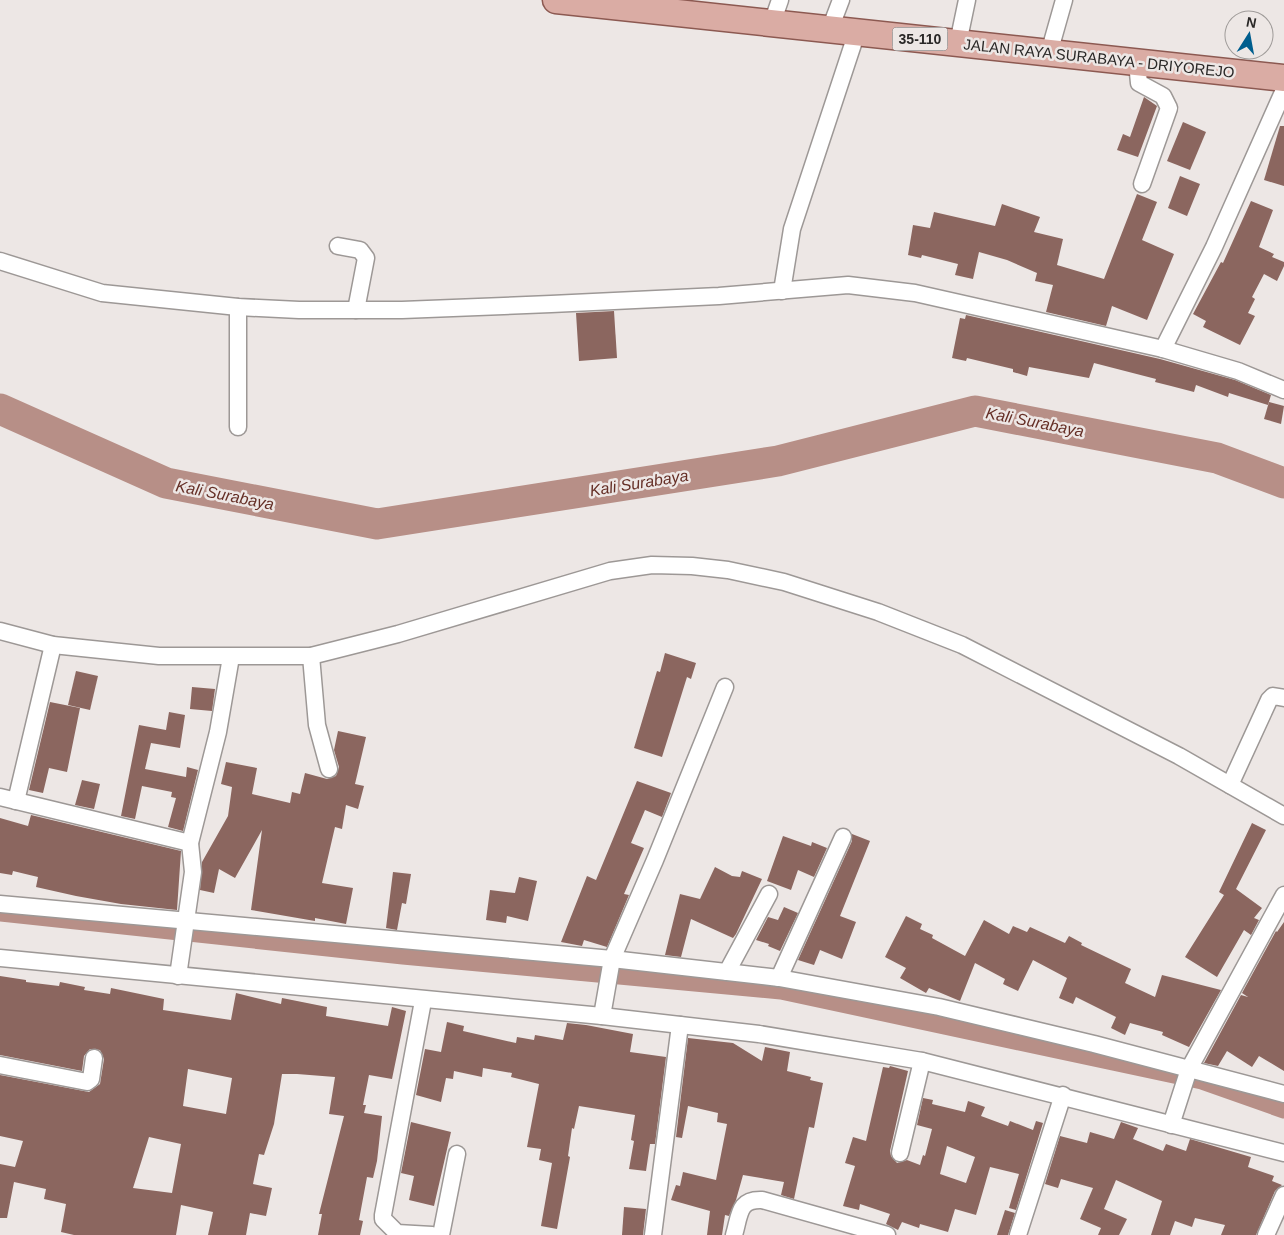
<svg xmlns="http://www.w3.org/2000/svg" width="1284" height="1235" viewBox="0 0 1284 1235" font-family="Helvetica,sans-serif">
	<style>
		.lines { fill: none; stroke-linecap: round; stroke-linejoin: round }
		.canal { stroke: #b78f87; stroke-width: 19 }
		.river { stroke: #b78f87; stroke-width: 31 }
		.building { fill: #8b665f; fill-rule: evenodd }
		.street-casing { stroke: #9d9896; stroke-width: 19 }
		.primary-casing { stroke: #8c5951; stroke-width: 29 }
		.street { stroke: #fff; stroke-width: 16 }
		.primary { stroke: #daaca4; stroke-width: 26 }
		.labels { text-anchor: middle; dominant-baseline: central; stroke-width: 5; stroke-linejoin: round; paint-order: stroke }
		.shield { fill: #ede7e5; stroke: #646160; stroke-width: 1 }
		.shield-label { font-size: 14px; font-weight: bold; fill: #2a2827 }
		.street-label { font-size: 15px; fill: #2a2827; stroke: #ede7e5 }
		.water-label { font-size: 16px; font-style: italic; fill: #652f26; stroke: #ede7e5 }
	</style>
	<rect width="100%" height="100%" fill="#ede7e5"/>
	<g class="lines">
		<polyline class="canal" points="0,912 403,955 781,990 1202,1080 1284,1109"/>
		<polyline class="river" points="0,409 166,483 377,524 778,461 975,411 1217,458 1284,483"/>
	</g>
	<g class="building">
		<polygon points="1144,97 1157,106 1138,157 1117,150 1123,134 1130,137"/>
		<polygon points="1183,122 1206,132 1190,170 1167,161"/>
		<polygon points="1280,126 1284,126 1284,186 1264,180"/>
		<polygon points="1180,176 1200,184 1187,216 1168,208"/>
		<polygon points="1137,194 1157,202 1142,240 1174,254 1147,320 1112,306 1106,326 1046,312 1053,285 1035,281 1037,273 1007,260 979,252 973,279 955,275 958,264 922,255 921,258 908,255 913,225 930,228 934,212 995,226 1002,204 1040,217 1034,232 1063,239 1057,265 1104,279"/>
		<polygon points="1251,201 1273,210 1259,247 1274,254 1272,257 1284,262 1284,266 1277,281 1264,274 1252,297 1255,299 1248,313 1255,316 1240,345 1203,327 1206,321 1193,314 1221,262 1223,263"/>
		<polygon points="614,311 617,358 579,361 576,313"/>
		<polygon points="966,315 1160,359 1235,380 1271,395 1268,405 1229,393 1228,397 1196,385 1194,392 1171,386 1155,382 1156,379 1094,363 1089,378 1029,367 1027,376 1013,372 1013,369 967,358 966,361 952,358 960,318 965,319"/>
		<polygon points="1269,402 1284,406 1281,424 1264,419"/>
		<polygon points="665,653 696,663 691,679 687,677 662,757 634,748 657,671 660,672"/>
		<polygon points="76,671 98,676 90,710 68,705"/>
		<polygon points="192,687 215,689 212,711 190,709"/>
		<polygon points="50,702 80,708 67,772 49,768 43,793 29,790"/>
		<polygon points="169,712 185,715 180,748 151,743 145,769 186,777 187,767 198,770 183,831 168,827 176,798 171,797 172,792 142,786 135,819 121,816 139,725 166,730"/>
		<polygon points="338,731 366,737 355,784 364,786 358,809 346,805 342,829 335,827 322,883 353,888 346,924 315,918 315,921 251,910 262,830 235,878 219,869 214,893 200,890 202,862 228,816 232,787 221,784 226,762 257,768 252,794 290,803 292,792 300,794 305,773 327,779 336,776 339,767 334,750"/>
		<polygon points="82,780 100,784 94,809 75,805"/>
		<polygon points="637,781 671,793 662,817 645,810 631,843 644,848 624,894 629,895 607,947 584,940 582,946 561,942 587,876 596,880"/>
		<polygon points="31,815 181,851 177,910 121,904 76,896 36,887 38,877 13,871 12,875 0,873 0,818 28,826"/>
		<polygon points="1252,823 1266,830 1236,889 1262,908 1254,918 1259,920 1251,935 1244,930 1217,977 1185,957 1224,895 1219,892"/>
		<polygon points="852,834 870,841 840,916 856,922 842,959 820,950 814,965 798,960 852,841"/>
		<polygon points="783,836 811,846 812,842 827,848 814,877 798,870 791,890 767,881"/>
		<polygon points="715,867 732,876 740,877 742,871 762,879 736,934 733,938 691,919 681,957 665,955 680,894 700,899"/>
		<polygon points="393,872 411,874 406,904 402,903 397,930 386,928"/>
		<polygon points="519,877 537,881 528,921 507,916 506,923 486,920 490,890 515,893"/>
		<polygon points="784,907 798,913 780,951 768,946 769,944 756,940 768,917 778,920"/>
		<polygon points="906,916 922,924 920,929 933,935 932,938 965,956 984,920 1009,934 1013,926 1027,932 1030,927 1065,943 1069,936 1082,943 1081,945 1131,969 1125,983 1155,997 1162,975 1221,990 1189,1047 1162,1035 1163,1032 1130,1023 1125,1035 1111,1028 1116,1017 1076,997 1073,1004 1059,998 1067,978 1033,960 1018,991 1003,984 1005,979 975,963 960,1001 929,988 926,993 900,978 906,968 885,957"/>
		<polygon points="1284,922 1284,1071 1259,1056 1252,1067 1227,1051 1218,1066 1204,1063 1241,995 1248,997 1242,993 1276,931 1277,932"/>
		<path d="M0,976l26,4v2l33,4 1,-4 25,5 -1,3 26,4 1,-6 53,11 -1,11 68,10 5,-27 45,11 1,-6 45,9 -1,9 62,10 4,-19 14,4 -14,68 -23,-4 -6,30h3l-2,8 18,3 -5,45 -4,17 -6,-1 -8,43 4,1 -3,14h-42l4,-21h-3l25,-98 -15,-2 6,-37 -38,-3h-15l-8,50 -10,31 -5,-1 -6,30 19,4 -6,28 -16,-3 -4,22h-38l5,-23 -32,-7 -5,30h-102l-13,-3 5,-28 -22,-5 2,-10 -32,-7 -7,36h-7v-54l15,3 8,-26 -23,-5v-61l89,17 11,-8 4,-25 -4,-9 -10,-1 -6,7 -2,15 -82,-16zM188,1069l44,9 -6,36 -43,-8zM149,1137l32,7 -9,49 -39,-5z"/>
		<polygon points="447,1022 464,1026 463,1031 516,1043 517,1037 534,1040 535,1035 563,1040 567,1023 586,1025 633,1034 630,1052 666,1057 655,1144 650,1144 646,1171 629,1169 634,1141 631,1140 635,1115 579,1106 574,1129 572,1128 568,1156 570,1157 557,1229 541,1226 552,1163 539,1160 541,1149 527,1147 539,1084 511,1077 512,1073 483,1068 482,1077 454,1071 453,1079 446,1078 441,1102 416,1095 425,1049 441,1052"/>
		<polygon points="688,1038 733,1043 762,1061 765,1047 790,1052 787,1071 811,1077 810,1080 823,1083 814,1128 809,1127 794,1199 781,1195 784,1182 743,1175 736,1200 729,1216 725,1215 722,1235 707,1235 710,1211 671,1200 676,1185 680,1186 683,1172 716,1180 727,1124 717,1122 718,1113 688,1106 682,1138 676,1137"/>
		<path d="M890,1066l18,5 -18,80 1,5 6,7 10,-3 13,5 3,-10 2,1 7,-27 -15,-4 6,-27 10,2 -1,4 33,8 3,-11 17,6 -4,9 27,10 2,-5 23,9 3,-9 7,2 -27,87 -7,-2 10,-34 -29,-7 -14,48 -21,-6 -7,23 -28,-8 -1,4 -17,-6 -4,8 -12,-6 4,-10 -30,-10 -1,6 -16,-4 12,-40 -10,-3 8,-26 13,4 17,-74 6,1zM947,1146l28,11 -9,26 -26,-9z"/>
		<polygon points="411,1122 451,1132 434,1206 409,1200 414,1176 401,1173"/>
		<polygon points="1121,1122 1138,1128 1133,1139 1163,1151 1166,1144 1186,1151 1190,1139 1251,1157 1248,1167 1274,1176 1272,1181 1282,1185 1275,1191 1256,1235 1221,1235 1225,1225 1195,1218 1192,1227 1175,1221 1170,1235 1151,1235 1162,1201 1116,1180 1104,1209 1127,1219 1119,1235 1098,1235 1101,1228 1080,1219 1093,1188 1061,1179 1058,1188 1045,1184 1060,1136 1087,1143 1090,1132 1114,1139"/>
		<polygon points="624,1207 646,1209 643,1235 622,1235"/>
		<polygon points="1005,1210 1015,1213 1008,1235 997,1235"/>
	</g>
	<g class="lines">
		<g class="street-casing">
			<g id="street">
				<polyline points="772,23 780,0"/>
				<polyline points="830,29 841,0"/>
				<polyline points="958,43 967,0"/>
				<polyline points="1049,53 1064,0"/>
				<polyline points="1137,63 1139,83 1163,96 1169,108 1142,184"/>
				<polyline points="338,246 360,250 366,258 356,310"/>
				<polyline points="0,261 102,293 238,307 299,310 402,310 551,304 719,296 848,285 915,293 1163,349 1238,371 1284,390"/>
				<polyline points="782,291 792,229 857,32"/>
				<polyline points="238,307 238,427"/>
				<polyline points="1163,349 1214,247 1284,90"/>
				<polyline points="0,631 53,645 159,656 311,656 398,634 610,571 652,565 692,566 728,570 784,582 878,612 962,645 1179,756 1284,816"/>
				<polyline points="311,656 317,725 329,769"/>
				<polyline points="1230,785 1269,700 1273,696 1284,698"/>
				<polyline points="0,797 190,843 193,872 178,976"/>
				<polyline points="16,801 53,645"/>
				<polyline points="190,843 218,732 231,657"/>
				<polyline points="0,904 612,959 779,978 939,1007 1094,1044 1284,1094"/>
				<polyline points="0,958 602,1016 759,1034 922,1061 1284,1153"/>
				<polyline points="727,972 769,894"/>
				<polyline points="779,978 843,837"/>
				<polyline points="423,1001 383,1215 383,1219 397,1233 432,1235"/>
				<polyline points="602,1016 612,959 655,860 725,687"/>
				<polyline points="0,1065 87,1082 91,1079 94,1058"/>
				<polyline points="1171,1125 1189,1069 1284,895"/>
				<polyline points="900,1153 922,1061"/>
				<polyline points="441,1235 457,1154"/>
				<polyline points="653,1235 680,1025"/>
				<path d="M734,1235c6,-20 4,-36 28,-35l125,35"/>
				<polyline points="1018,1235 1063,1095"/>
				<polyline points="1266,1235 1284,1195"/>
			</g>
		</g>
		<g class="primary-casing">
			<polyline id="primary" points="556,0 1284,78"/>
		</g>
		<use href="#street" class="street"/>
		<use href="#primary" class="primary"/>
	</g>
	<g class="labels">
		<rect class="shield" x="892.5" y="27.5" width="55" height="23" rx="4"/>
		<g class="shield-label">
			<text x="920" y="39">35-110</text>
		</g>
		<g class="street-label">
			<text transform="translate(1099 58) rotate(6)">JALAN RAYA SURABAYA - DRIYOREJO</text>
		</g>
		<g class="water-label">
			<text transform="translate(1035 422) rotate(11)">Kali Surabaya</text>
			<text transform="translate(639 483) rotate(-9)">Kali Surabaya</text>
			<text transform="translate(225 495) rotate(11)">Kali Surabaya</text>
		</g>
	</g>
	<g transform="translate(1249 35) rotate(11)"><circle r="24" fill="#ede7e5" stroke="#9f9b99"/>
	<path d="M0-4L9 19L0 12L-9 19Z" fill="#005e8e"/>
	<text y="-8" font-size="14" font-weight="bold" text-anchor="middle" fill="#2a2827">N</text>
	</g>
</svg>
